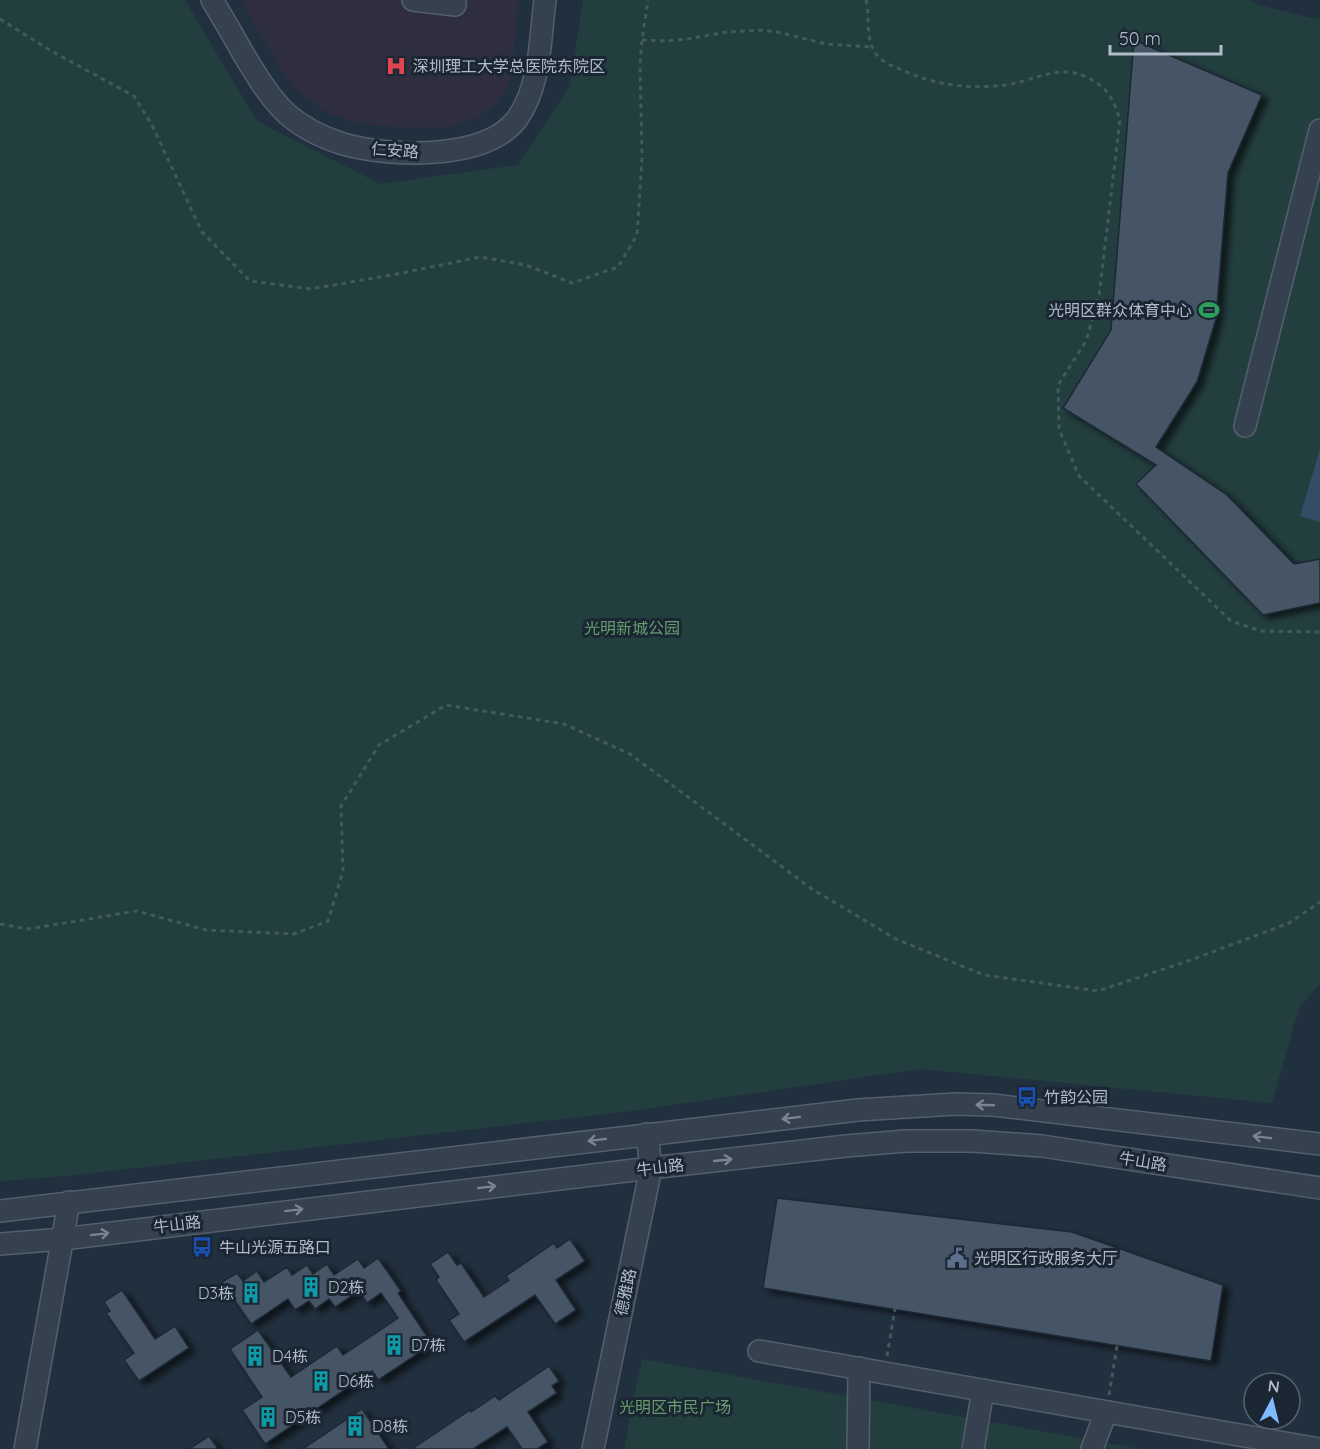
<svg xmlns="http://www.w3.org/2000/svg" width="1320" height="1449" viewBox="0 0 1320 1449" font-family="Quicksand,'Noto Sans SC',sans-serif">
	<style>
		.medical { fill: #2f2e3f }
		.green { fill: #233e3f }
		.water { fill: #344d67 }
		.building { fill: #455565; stroke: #1d2835; stroke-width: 1.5; filter: url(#shadow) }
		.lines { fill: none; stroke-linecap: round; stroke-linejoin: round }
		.minor-casing { stroke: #535f6c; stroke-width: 24 }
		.path { stroke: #415b5c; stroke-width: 3; stroke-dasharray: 4.5 4.5; stroke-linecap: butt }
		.minor { stroke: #35414e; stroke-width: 21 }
		.oneway { stroke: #798592 }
		.labels { text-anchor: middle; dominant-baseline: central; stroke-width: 6; stroke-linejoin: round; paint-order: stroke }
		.poi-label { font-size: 16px; fill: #b1bcc9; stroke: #1b2633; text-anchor: start }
		.street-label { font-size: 16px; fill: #b1bcc9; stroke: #1b2633 }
		.park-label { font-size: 16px; fill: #669c6e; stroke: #1b2633 }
	</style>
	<defs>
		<filter id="shadow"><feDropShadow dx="6" dy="4" stdDeviation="3" flood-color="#0009"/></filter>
	</defs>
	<rect width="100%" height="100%" fill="#21303e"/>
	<polygon class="medical" points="240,0 519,0 511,77 503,94 492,108 477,118 460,124 443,128 394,127 370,125 351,121 333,115 318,107 305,97 293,85 283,72"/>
	<g class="green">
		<polygon points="0,0 185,0 257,121 380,184 518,165 570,86 583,0 1250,0 1259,5 1320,20 1320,984 1299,1008 1272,1103 920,1069 624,1112 67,1176 0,1181"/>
		<polygon points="642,1359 1141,1449 624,1449"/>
	</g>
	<polygon class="water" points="1320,449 1320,522 1300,516"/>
	<g class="building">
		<polygon points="1134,40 1262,95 1228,173 1216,319 1197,382 1156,447 1227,495 1294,564 1320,559 1320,603 1263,615 1136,484 1156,465 1063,408 1111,330"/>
		<polygon points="777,1198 1072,1232 1223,1285 1211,1361 763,1288"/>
		<polygon points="570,1239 585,1261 556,1280 576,1310 555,1324 535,1295 464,1342 449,1320 459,1314 436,1280 439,1277 430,1264 448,1252 457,1265 461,1263 484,1297 509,1280 506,1276 554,1243 557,1248"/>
		<polygon points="378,1258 401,1291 398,1293 432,1344 378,1380 372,1371 265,1444 242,1410 262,1397 230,1349 258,1330 291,1377 337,1346 343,1355 398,1318 381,1293 367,1303 359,1291 335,1307 329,1299 315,1309 309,1301 295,1310 288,1299 251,1324 222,1282 237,1273 243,1281 257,1271 264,1282 287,1267 292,1275 307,1265 313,1274 327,1264 334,1275 358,1259 364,1268"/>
		<polygon points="122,1290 155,1339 175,1326 189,1348 139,1381 124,1360 134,1353 106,1313 110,1311 104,1302"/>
		<polygon points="549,1366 559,1381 552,1386 557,1393 528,1412 548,1442 537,1449 522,1449 507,1427 473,1449 412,1449 470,1410 471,1412 495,1396 499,1400"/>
		<polygon points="362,1409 389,1449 303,1449"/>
		<polygon points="209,1436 218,1449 189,1449"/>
	</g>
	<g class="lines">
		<g class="minor-casing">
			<g id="minor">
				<path d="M212,0c11,18 22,37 32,55 13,21 25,42 43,59 16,14 37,24 56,30 46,13 142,17 174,-25 24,-34 23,-80 28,-119"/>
				<polyline points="413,0 455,5 455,0"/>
				<polyline points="1245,426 1320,130"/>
				<polyline points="0,1211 858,1110 955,1104 993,1105 1320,1144"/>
				<polyline points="0,1244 63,1239 651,1168 846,1146 906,1141 972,1141 1042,1146 1320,1188"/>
				<polyline points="759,1351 1319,1449"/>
				<polyline points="25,1449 69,1202"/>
				<polyline points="593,1449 651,1168 647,1134"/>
				<polyline points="858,1449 859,1368"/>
				<polyline points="973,1449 983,1390"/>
				<polyline points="1092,1449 1106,1412"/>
			</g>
		</g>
		<g class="path">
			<path d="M866,0c4,17 -1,39 10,54 7,10 20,13 31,18 31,14 66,17 99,13 20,-3 39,-13 59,-13 15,-1 39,12 46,26 4,6 6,14 9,21l-21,177 -13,45 -28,44 1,44 20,47 152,145 30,10 59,1"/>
			<polyline points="0,19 53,52 134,96 152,125 202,232 250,281 311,289 397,274 480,257 526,265 572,283 618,267 637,235 642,158 640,65 642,40 648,0"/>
			<polyline points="642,40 665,41 687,39 727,32 761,30 778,32 826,44 871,47"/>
			<polyline points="0,924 28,929 137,911 206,930 294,934 328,921 343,871 341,806 379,745 446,705 564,724 630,754 812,889 896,939 984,975 1098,991 1191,960 1289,923 1320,902"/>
			<polyline points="887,1356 895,1309"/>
			<polyline points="1109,1395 1117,1346"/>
		</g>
		<use href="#minor" class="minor"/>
	</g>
	<defs><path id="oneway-shaft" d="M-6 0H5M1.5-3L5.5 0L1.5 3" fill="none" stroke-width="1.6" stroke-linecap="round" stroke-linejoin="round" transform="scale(1.5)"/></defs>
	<g class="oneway">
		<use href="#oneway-shaft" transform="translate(985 1105) rotate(-178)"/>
		<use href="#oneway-shaft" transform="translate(791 1118) rotate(173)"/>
		<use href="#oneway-shaft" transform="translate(1262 1137) rotate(-173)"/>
		<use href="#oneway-shaft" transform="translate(597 1140) rotate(173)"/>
		<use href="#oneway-shaft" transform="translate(723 1160) rotate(-6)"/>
		<use href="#oneway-shaft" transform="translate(487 1187) rotate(-7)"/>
		<use href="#oneway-shaft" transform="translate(294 1210) rotate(-7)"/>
		<use href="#oneway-shaft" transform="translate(100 1234) rotate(-7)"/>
	</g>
	<defs>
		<g id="hospital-bare" transform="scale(1.62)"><path d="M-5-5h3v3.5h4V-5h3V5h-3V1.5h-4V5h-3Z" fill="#e0444e" stroke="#1b2633" stroke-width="2.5" paint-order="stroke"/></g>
		<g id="stadium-bare" transform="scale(1.62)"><path d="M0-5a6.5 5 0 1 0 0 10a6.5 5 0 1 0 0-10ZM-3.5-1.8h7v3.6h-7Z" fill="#2e9e5b" stroke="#1b2633" stroke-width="2.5" paint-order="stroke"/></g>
		<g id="bus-bare" transform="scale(1.62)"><path d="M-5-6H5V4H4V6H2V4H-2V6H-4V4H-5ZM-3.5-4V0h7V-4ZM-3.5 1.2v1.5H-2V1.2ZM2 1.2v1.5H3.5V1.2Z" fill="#1a4fb4" stroke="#1b2633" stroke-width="2.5" paint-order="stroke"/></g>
		<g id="civic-bare" transform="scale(1.62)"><path d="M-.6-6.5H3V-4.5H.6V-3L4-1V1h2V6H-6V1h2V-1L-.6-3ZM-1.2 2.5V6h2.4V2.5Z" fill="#5c6f8a" stroke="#1b2633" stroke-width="2.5" paint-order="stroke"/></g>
		<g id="building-bare" transform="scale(1.62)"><path d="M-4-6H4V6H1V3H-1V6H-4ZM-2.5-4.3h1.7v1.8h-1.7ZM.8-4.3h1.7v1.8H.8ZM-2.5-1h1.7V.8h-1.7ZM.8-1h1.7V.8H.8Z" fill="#0f9aa8" stroke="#1b2633" stroke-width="2.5" paint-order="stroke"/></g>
	</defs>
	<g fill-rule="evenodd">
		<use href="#hospital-bare" x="396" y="66"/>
		<use href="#stadium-bare" x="1209" y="310"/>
		<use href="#bus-bare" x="1027" y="1097"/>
		<use href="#bus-bare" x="202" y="1247"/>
		<use href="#civic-bare" x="957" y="1258"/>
		<use href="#building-bare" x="311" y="1287"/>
		<use href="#building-bare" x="251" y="1293"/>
		<use href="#building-bare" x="394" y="1345"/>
		<use href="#building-bare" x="255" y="1356"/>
		<use href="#building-bare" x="321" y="1381"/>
		<use href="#building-bare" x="268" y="1417"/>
		<use href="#building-bare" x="355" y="1426"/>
	</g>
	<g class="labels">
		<g class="poi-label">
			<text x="413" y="66">深圳理工大学总医院东院区</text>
			<text x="1192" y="310" text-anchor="end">光明区群众体育中心</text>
			<text x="1044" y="1097">竹韵公园</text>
			<text x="219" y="1247">牛山光源五路口</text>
			<text x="974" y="1258">光明区行政服务大厅</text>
			<text x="328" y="1287">D2栋</text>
			<text x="234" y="1293" text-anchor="end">D3栋</text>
			<text x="411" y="1345">D7栋</text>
			<text x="272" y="1356">D4栋</text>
			<text x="338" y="1381">D6栋</text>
			<text x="285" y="1417">D5栋</text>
			<text x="372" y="1426">D8栋</text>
		</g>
		<g class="street-label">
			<text transform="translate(395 150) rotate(4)">仁安路</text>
			<text transform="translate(1143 1161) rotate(9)">牛山路</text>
			<text transform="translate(660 1167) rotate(-7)">牛山路</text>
			<text transform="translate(177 1224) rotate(-7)">牛山路</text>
			<text transform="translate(625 1292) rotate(-78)">德雅路</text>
		</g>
		<g class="park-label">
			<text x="632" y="628">光明新城公园</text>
			<text x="675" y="1407">光明区市民广场</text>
		</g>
	</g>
	<g transform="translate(1272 1401) rotate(7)"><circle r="28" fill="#1b2633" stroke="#57626f" stroke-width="1.5"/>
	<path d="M0-4.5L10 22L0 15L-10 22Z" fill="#80bbff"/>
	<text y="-9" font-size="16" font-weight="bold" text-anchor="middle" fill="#b1bcc9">N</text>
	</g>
	<path d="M1110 45v9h111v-9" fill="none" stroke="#b1bcc9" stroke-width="3"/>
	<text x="1119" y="45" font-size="18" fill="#b1bcc9" stroke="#1b2633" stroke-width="4.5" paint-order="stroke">50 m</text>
</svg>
